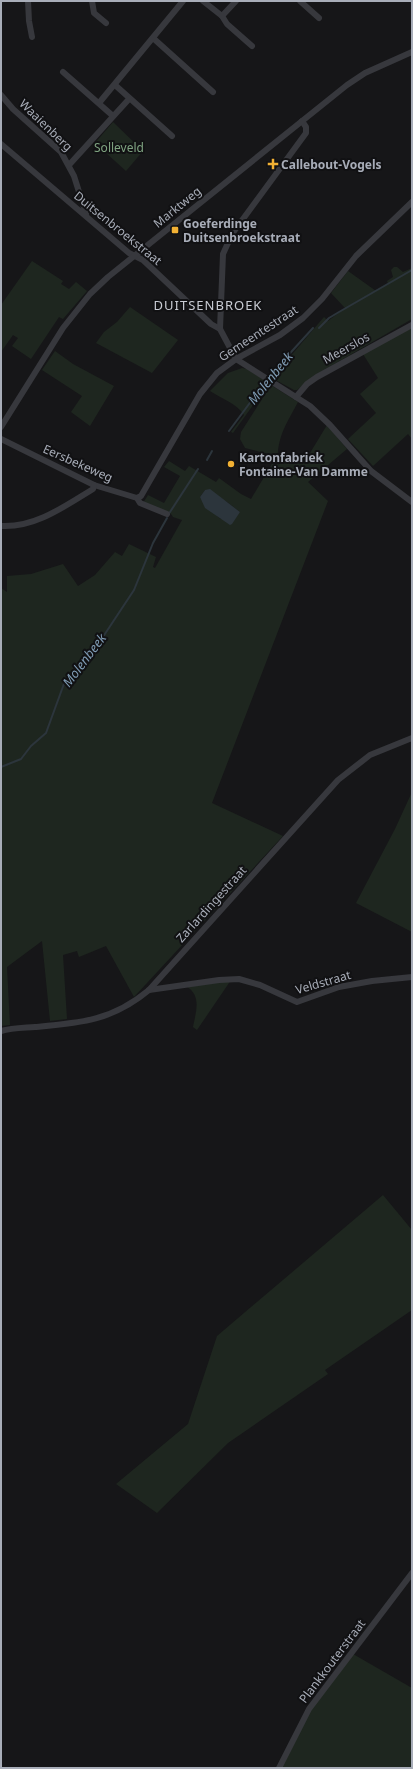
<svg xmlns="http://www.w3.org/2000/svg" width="413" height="1769" viewBox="0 0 413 1769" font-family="'Noto Sans',sans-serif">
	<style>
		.green { fill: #1e261f; fill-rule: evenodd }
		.water { fill: #2c353c }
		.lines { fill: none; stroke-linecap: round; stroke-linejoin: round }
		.stream { stroke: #2c353c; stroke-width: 2 }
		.minor { stroke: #37383d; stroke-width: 6 }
		.poi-dot { fill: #f2b134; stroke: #111113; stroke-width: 1.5 }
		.labels { text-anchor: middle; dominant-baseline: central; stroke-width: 4; stroke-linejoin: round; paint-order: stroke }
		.street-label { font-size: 12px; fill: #a8adb8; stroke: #111113 }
		.park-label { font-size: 12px; fill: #7fa381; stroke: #111113 }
		.poi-label { font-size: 12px; font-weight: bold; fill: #a8adb8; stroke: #111113; text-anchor: start }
		.neighbourhood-label { font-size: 13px; letter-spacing: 1px; fill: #c9ccd4; stroke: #111113 }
		.water-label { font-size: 13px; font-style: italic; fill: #7f9bb3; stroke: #111113 }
	</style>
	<rect width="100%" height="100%" fill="#161618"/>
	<g class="green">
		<polygon points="113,122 143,151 126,171 95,143"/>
		<polygon points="32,261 63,281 61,284 69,289 76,282 87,291 63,319 59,317 31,359 12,346 18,338 13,335 1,352 1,305"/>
		<polygon points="394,267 397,267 403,272 412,268 412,319 317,374 297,390 294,390 272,378 324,317 328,321 345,308 331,293 348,271 376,291 388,284 387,281 393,277 391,270"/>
		<polygon points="130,307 178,340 152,373 96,343 104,332 117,322"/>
		<polygon points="412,327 412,439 408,434 373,466 348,439 376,413 360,394 378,378 363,354"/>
		<polygon points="55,351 73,364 114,386 90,426 71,412 82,396 42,370"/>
		<path d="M242,368l5,1 22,14 -36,50 -2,-1 13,-17c-8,-12 -22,-16 -34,-24l18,-18z"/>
		<path d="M271,385l27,17c-12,23 -22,36 -20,63l8,-10 11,8 6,-7 4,2 20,-33 20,24 -39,33 20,19 -116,302 71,33 -149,161 -28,-51 -27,11 -2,-6 -14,4 4,64 -17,2 -8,-80 -35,26 3,58 -9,1v-438l6,4v-16l24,-2 32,-10 15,22 17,-11 20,-23 7,4 7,-12 27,13 -3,10 2,1 27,-48 -9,-3 -2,-3 -28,-11 5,-8 16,8 16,-27 -16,-9 5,-6 16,10 4,-5 27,16 3,-4 22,16 10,5 22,-37 -5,-8 -23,-6 -5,-9 1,-7zM205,490l22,12 13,10 -19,7 -4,-3 -17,-19z"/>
		<polygon points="412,792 412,932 356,903 395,829"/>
		<path d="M231,980l-34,50 -4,-3c3,-16 9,-31 -7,-41z"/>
		<polygon points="383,1195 412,1230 412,1310 325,1370 328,1374 228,1443 157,1513 116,1484 188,1424 217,1336"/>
		<polygon points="353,1654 412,1688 412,1768 281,1768 310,1711"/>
	</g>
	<polygon class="water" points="210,489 240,512 232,524 230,525 205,508 200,497 205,490"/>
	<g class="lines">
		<g class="stream">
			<polyline points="319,328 329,318 339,312 412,270"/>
			<polyline points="229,431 272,373 313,328"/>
			<polyline points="207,460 212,451"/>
			<polyline points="170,512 198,469"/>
			<polyline points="1,767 21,759 31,746 46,733 65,681 69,675 89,658 134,590 153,543 167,518"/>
		</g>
		<g class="minor">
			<polyline points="28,1 29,21 32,37"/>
			<polyline points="92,1 94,13 106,23"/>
			<polyline points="203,1 222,16 236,1"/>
			<polyline points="300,1 319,18"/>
			<polyline points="222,16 227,24 252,46"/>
			<polyline points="153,38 213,92"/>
			<polyline points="63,72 113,116"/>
			<polyline points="115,85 172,136"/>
			<polyline points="1,95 13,109 61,152 74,176 86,214"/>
			<polyline points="99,103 183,1"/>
			<polyline points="1,144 129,253 143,260 211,324 220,329"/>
			<polyline points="69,165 129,99"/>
			<polyline points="236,359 220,329 223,254 232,234 306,133 306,127 302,121"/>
			<polyline points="236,359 310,406 330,425 371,471 412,502"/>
			<polyline points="296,397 307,384 317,377 412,325"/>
			<polyline points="1,427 63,328 90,294 108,277 347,85 365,73 412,52"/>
			<polyline points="1,439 94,485 137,498 140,503 167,514"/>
			<polyline points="137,498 141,496 200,394 217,373 236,359 280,335 303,318 322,299 356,256 412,202"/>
			<path d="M1,526c34,2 64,-20 92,-37l1,-4"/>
			<polyline points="149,990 219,980 239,979 260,985 297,1002 339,987 372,981 412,977"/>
			<path d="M1,1031c11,-3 22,-3 34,-4 45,-4 77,-6 114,-37l189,-210 32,-25 42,-17"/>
			<polyline points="279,1768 309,1709 412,1573"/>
		</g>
	</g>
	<g class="poi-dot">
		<path d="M271 158h4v4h4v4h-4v4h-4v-4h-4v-4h4z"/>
		<rect x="171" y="226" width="8" height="8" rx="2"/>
		<circle cx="231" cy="464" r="4"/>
	</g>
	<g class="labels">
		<g class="street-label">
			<text transform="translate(46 125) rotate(44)">Waaienberg</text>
			<text transform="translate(177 207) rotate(-39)">Marktweg</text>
			<text transform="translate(118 228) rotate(39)">Duitsenbroekstraat</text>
			<text transform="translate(258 333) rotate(-33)">Gemeentestraat</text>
			<text transform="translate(346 348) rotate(-29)">Meerslos</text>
			<text transform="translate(78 463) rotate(24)">Eersbekeweg</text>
			<text transform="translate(211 904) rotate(-48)">Zarlardingestraat</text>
			<text transform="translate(323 982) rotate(-16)">Veldstraat</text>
			<text transform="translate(332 1661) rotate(-53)">Plankkouterstraat</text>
		</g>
		<g class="park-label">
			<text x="119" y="147">Solleveld</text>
		</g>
		<g class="poi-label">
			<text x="281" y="164">Callebout-Vogels</text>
			<text x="183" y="223">Goeferdinge<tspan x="183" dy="14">Duitsenbroekstraat</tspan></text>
			<text x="239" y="457">Kartonfabriek<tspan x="239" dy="14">Fontaine-Van Damme</tspan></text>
		</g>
		<g class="neighbourhood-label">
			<text x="208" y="305">DUITSENBROEK</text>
		</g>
		<g class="water-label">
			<text transform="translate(270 378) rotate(-51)">Molenbeek</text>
			<text transform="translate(84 660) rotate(-53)">Molenbeek</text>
		</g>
	</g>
	<rect width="413" height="1769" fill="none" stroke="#a8adb8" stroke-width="4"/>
</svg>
